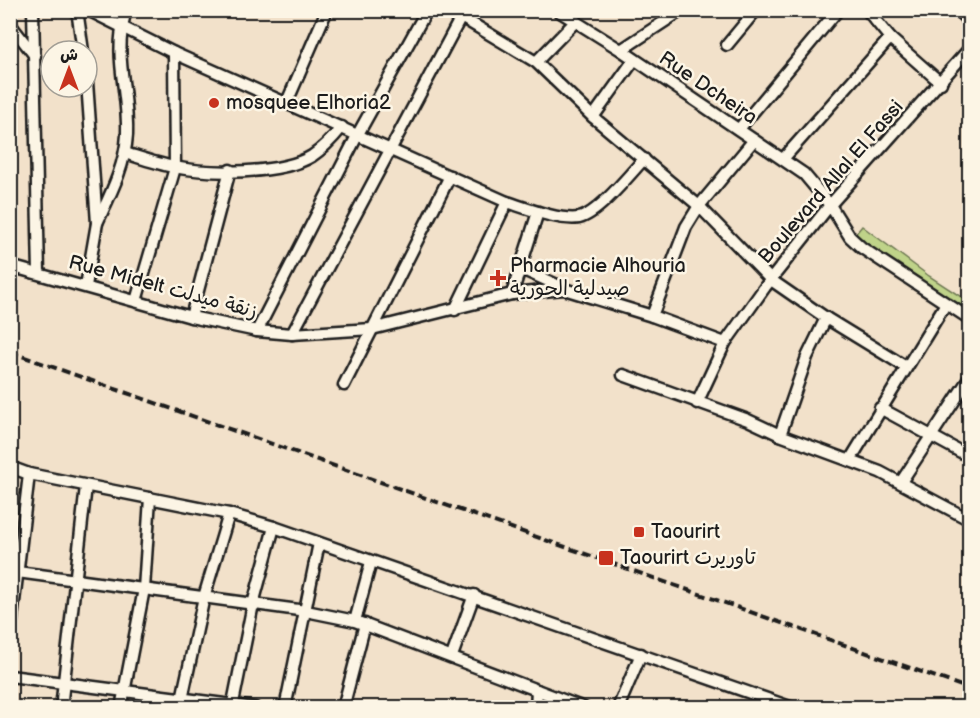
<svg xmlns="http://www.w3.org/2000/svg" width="980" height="718" viewBox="0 0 980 718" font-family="'Balsamiq Sans','Playpen Sans Arabic',sans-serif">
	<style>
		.green { fill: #bfd389; stroke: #6e7852; stroke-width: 1.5 }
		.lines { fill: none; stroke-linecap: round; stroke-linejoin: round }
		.street-casing { stroke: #1c1c1c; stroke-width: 15 }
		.street { stroke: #fcf5e5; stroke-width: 10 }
		.rail { stroke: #1c1c1c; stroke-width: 4; stroke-dasharray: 9 4.5; stroke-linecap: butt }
		.poi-dot { fill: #c8321e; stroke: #fcf5e5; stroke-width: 2 }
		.labels { text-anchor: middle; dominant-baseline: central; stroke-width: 5; stroke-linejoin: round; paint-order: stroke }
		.street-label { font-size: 20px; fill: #1c1c1c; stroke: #fcf5e5 }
		.poi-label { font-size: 20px; fill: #1c1c1c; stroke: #fcf5e5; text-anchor: start }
	</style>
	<rect width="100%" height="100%" fill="#f2e1ca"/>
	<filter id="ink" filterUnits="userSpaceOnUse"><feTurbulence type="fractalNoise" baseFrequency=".0167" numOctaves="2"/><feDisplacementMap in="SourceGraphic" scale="12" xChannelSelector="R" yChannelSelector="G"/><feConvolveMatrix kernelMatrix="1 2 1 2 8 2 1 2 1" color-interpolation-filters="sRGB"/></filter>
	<g filter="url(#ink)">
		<polygon class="green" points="862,226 929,276 969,302 969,315 852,238"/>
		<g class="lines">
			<g class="street-casing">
				<g id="street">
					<polyline points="33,10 39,273"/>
					<polyline points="77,10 83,51"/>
					<path d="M88,10l86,43 333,149c19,6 52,19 72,16 19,-4 51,-44 65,-59"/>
					<polyline points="444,10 461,17 536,62 593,117 699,206 771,280 826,318 906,367"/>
					<polyline points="557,10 621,50 804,174 830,205 850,237 862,248 970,319"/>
					<polyline points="867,10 890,38 941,83"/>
					<polyline points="957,10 970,22"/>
					<polyline points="969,10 970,11"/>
					<polyline points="10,24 35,56"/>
					<polyline points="727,45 756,10"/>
					<polyline points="621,50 682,10"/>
					<polyline points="536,62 576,21"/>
					<polyline points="287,102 327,10"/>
					<polyline points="593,117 634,60"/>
					<polyline points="739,129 838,10"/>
					<path d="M125,153c16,5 33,11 49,14 35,7 107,8 138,-11 12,-8 21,-18 30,-29"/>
					<polyline points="783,159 890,38"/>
					<polyline points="970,184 970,194"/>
					<path d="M97,223c13,-28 28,-56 30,-88 2,-45 -15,-77 -1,-125"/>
					<polyline points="10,266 191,317 257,331 292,334 372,329 512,294 564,289 652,316 725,343"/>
					<polyline points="521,269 564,288"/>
					<polyline points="86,286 97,223 87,82"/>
					<polyline points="512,294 538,212"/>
					<polyline points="136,301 175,168 174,53"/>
					<polyline points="455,310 507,202"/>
					<polyline points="652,316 686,227 699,206 754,140"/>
					<polyline points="191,317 230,170"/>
					<polyline points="257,331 358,134 427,10"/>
					<polyline points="292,334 461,17"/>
					<polyline points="623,375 748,420 780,435 880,472 970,520"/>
					<polyline points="344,385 450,176"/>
					<polyline points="697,403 725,343 765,287 830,205 970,48"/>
					<polyline points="880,408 970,457"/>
					<polyline points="780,435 807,357 826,318"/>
					<polyline points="850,460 945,305"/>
					<polyline points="10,467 29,474 229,514 274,527 793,708"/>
					<polyline points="901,482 970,377"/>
					<polyline points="10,571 306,611 355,621 584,708"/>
					<polyline points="355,621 371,562"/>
					<polyline points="10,636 29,474"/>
					<polyline points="452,656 474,595"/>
					<polyline points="10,676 255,708"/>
					<polyline points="61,708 86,486"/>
					<polyline points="121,708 144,589 150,498"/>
					<polyline points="180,708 204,597 229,514"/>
					<polyline points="232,708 253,604 274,527"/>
					<polyline points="285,708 319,543"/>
					<polyline points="343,708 365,624"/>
					<polyline points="536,708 537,690"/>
					<polyline points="618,708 641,654"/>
				</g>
			</g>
			<use href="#street" class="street"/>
			<polyline class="rail" points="10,352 970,689"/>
		</g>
	</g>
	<g class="poi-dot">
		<circle cx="214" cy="103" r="6"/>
		<path d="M495 269h6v6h6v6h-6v6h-6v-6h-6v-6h6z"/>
		<rect x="633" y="526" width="12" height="12" rx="3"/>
		<rect x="598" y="550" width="16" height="16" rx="3"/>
	</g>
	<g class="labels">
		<g class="street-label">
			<text transform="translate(708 88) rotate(34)">Rue Dcheira</text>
			<text transform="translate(831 182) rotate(-49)">Boulevard Allal El Fassi</text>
			<text transform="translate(163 287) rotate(15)">Rue Midelt زنقة ميدلت</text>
		</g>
		<g class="poi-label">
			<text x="226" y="103">mosquee Elhoria2</text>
			<text x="510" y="266">Pharmacie Alhouria<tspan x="510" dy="23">صيدلية الحورية</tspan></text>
			<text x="651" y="532">Taourirt</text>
			<text x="620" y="558">Taourirt تاوريرت</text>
		</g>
	</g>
	<rect width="980" height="718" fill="none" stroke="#fcf5e5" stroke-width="36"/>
	<rect x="18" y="18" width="944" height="682" fill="none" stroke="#1c1c1c" stroke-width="2" filter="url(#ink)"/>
	<g transform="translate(69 69)"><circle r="28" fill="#fcf5e5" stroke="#a29e95" stroke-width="1.5"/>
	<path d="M0-4.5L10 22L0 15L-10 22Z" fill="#c8321e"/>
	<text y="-9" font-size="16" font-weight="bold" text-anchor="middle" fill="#1c1c1c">ش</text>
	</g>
</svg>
